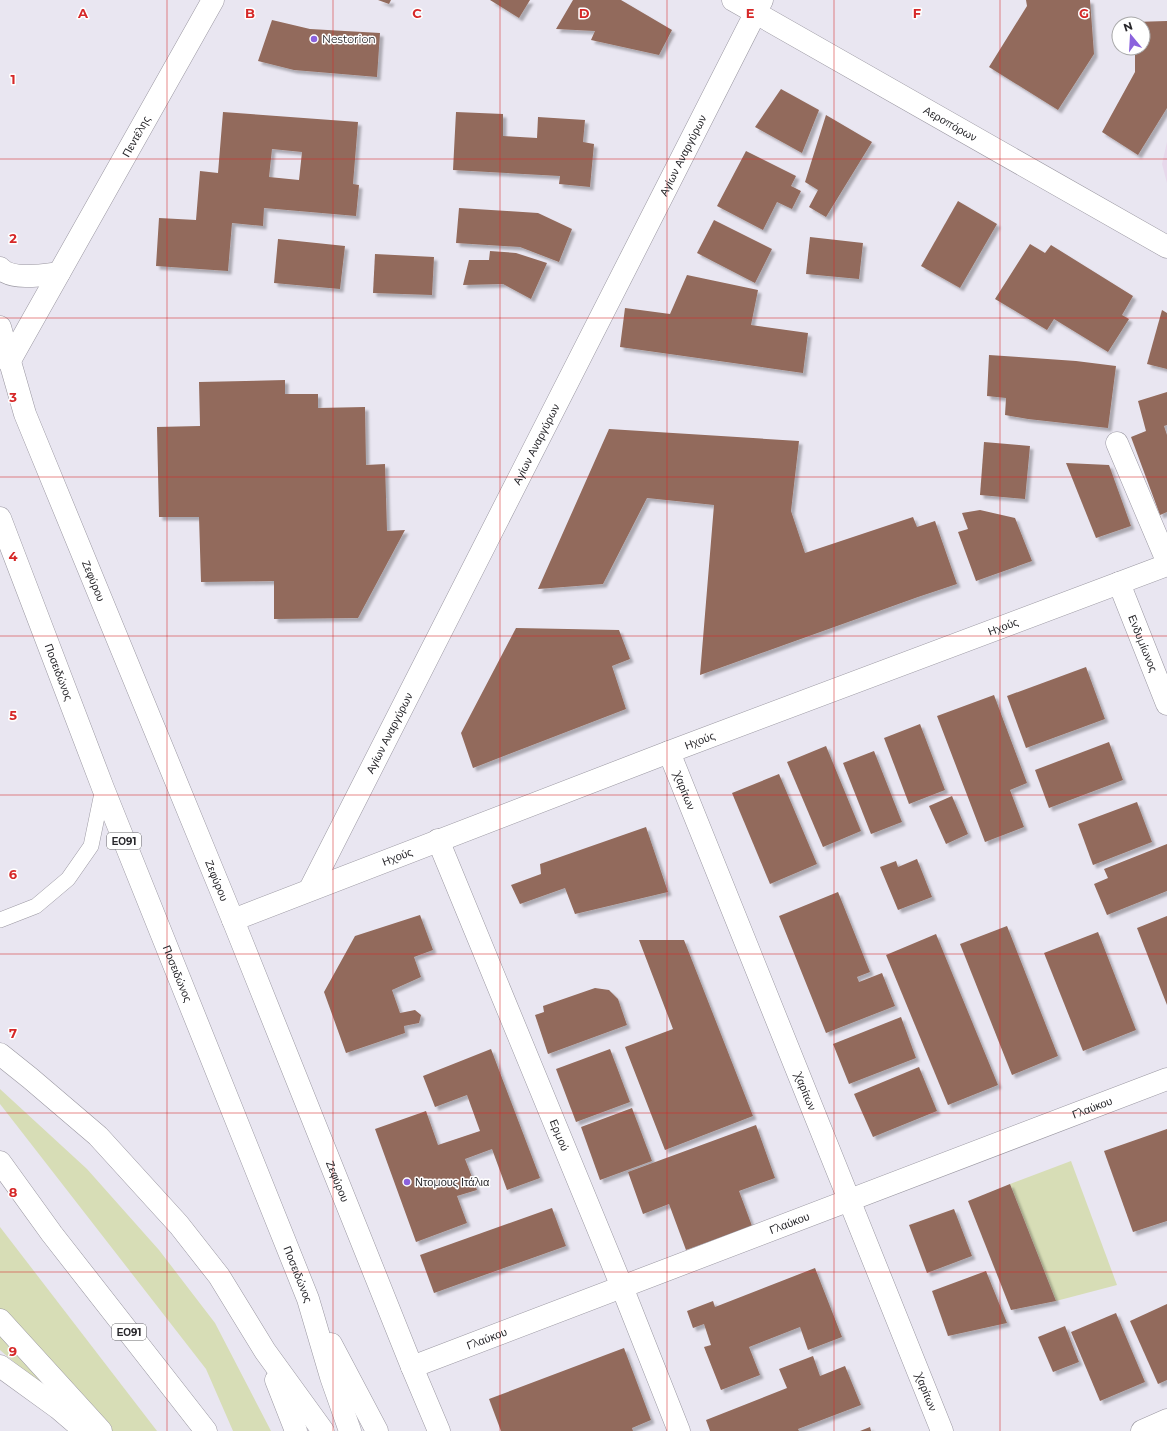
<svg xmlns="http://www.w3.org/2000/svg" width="1167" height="1431" viewBox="0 0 1167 1431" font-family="Montserrat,sans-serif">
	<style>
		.education { fill: #e7d8eb }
		.green { fill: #d7ddb6 }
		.building { fill: #926a5b; fill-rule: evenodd; filter: url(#shadow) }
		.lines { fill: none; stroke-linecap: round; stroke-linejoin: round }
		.lane-casing { stroke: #9a97a1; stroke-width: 16 }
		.street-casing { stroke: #9a97a1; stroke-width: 23 }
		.highway-casing { stroke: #9a97a1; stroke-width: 23 }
		.lane { stroke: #fff; stroke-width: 15 }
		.street { stroke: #fff; stroke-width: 22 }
		.highway { stroke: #fff; stroke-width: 22 }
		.grid { fill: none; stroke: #d62828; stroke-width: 1; stroke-opacity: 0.55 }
		.poi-dot { fill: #8b62dd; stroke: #fff; stroke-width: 1.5 }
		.labels { text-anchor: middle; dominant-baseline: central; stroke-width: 3; stroke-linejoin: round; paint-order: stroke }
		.shield { fill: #fff; stroke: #68686b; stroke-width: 1 }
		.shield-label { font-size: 10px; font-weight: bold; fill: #28272b }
		.poi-label { font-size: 11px; fill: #28272b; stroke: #fff; text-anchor: start }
		.street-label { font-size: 11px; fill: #28272b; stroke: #fff }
		.grid-label { font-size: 13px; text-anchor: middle; font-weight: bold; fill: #d62828; stroke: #fff; stroke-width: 3; stroke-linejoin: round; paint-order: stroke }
	</style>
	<defs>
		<filter id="shadow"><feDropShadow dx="3.5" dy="3.5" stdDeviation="1" flood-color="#0004"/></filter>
	</defs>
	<rect width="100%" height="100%" fill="#e9e6f1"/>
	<polygon class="education" points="1167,142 1167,183 1162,164"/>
	<g class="green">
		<polygon points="0,1089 87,1169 159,1250 215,1323 271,1431 233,1431 206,1369 0,1104"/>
		<polygon points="1071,1161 1117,1285 1056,1301 1010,1184"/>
		<polygon points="0,1227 157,1431 94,1431 0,1350"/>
	</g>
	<g class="building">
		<polygon points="378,0 391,0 389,4"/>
		<polygon points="490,0 530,0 519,18"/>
		<polygon points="573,0 621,0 672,30 659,55 591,40 595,31 556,29"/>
		<polygon points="1026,0 1090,0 1094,54 1058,110 989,67 1027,6"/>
		<polygon points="272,20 310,29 380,33 377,77 294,70 258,61"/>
		<polygon points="1167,21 1167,108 1138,155 1102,132 1135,72 1135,48 1143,48 1143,24 1134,24 1134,22"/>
		<polygon points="781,89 819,110 802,153 755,127"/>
		<path d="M223,112l135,10 -5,62 6,1 -3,31 -92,-8 -1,18 -31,-3 -4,48 -72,-5 3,-48 37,2 4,-49 18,2zM272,149l30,3 -3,28 -30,-3z"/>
		<polygon points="456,112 503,114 503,136 537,138 538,117 585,120 583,142 594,144 590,187 559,184 560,176 453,170"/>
		<polygon points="826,115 872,142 826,217 809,207 818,190 805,182"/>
		<polygon points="746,151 796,176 791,186 801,191 792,209 777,202 763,230 717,206"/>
		<polygon points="958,201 997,224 960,288 921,266"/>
		<polygon points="459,208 538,213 572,229 559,262 520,247 456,243"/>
		<polygon points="714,220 772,249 755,283 697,253"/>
		<polygon points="810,237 863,243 859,279 806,274"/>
		<polygon points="278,239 345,246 340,289 274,283"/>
		<polygon points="1030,244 1045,253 1051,245 1133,296 1122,315 1129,319 1108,352 1054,319 1047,330 995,299"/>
		<polygon points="490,251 516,253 547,263 531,299 503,284 463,285 469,260 489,260"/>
		<polygon points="375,254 434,257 432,295 373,293"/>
		<polygon points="687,275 758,290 751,325 808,333 803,373 620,347 625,308 670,314"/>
		<polygon points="1162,310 1167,313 1167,369 1147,364"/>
		<polygon points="989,355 1076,361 1116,366 1108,428 1028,419 1005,415 1006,398 987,396"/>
		<polygon points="285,380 285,394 318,394 318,408 365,407 366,465 385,464 387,531 405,530 358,618 274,619 274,581 201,582 199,517 159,517 157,427 200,426 199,382"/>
		<polygon points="1167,392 1167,425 1164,426 1167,435 1167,512 1160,515 1131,437 1146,431 1138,401"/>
		<polygon points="609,429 799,441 791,511 805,553 913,517 917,527 935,521 957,584 918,597 700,675 714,505 647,498 603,584 538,589"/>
		<polygon points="984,442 1030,446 1025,499 980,495"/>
		<polygon points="1066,463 1109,465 1131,526 1096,538"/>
		<polygon points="980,510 1015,518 1032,561 976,581 958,532 968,529 962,513"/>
		<polygon points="516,628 619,630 630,659 612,666 626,709 473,768 461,733"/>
		<polygon points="1086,667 1105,719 1026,748 1007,696"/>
		<polygon points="994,695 1027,783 1010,790 1024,827 985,842 937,716"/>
		<polygon points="920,724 945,790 909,804 884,738"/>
		<polygon points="1109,742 1123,780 1049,808 1035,770"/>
		<polygon points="826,746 861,831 823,847 787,762"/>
		<polygon points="874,751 902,822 871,834 843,763"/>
		<polygon points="779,774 817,864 770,884 732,793"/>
		<polygon points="952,796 968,834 946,844 929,806"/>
		<polygon points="1137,802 1152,842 1093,865 1078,824"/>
		<polygon points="646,827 668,892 575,914 565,888 520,904 511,885 541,874 540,864"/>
		<polygon points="1167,844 1167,891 1107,915 1094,884 1108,878 1104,869"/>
		<polygon points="917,859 932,897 898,910 880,867 896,861 898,867"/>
		<polygon points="838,892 870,972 857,977 859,982 882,973 895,1006 826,1033 779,916"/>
		<polygon points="420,915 433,950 414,957 421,977 392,990 400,1013 415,1010 421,1015 419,1023 404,1026 405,1033 346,1053 324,992 355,936"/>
		<polygon points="1167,916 1167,1005 1137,928"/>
		<polygon points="1007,926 1058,1056 1012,1075 960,944"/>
		<polygon points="1098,932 1136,1030 1083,1051 1044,953"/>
		<polygon points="936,934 998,1085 948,1105 886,955"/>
		<polygon points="639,940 684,940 753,1116 665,1150 625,1047 673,1029"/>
		<polygon points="595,988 609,990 618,999 627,1025 548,1054 535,1015 544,1012 543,1006"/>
		<polygon points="901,1017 916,1058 849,1084 833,1044"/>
		<polygon points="491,1049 540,1178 507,1190 492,1149 465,1159 477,1190 457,1196 467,1223 416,1242 375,1129 426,1111 438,1145 480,1131 467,1095 435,1107 423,1076"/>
		<polygon points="610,1049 630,1102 576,1122 556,1069"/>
		<polygon points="919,1067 937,1111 873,1137 854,1094"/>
		<polygon points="632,1108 652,1161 600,1180 581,1127"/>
		<polygon points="756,1125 775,1178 739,1191 752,1226 686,1250 669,1204 643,1214 628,1172"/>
		<polygon points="1167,1129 1167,1221 1133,1232 1104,1151"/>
		<polygon points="1010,1184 1056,1301 1011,1310 968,1201"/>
		<polygon points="552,1208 566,1246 434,1293 420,1255"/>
		<polygon points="954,1209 972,1256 927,1273 909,1225"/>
		<polygon points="815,1268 842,1337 808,1350 800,1327 749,1347 760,1375 721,1390 704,1347 711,1345 704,1324 693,1328 687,1311 713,1301 715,1307"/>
		<polygon points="986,1271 1007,1323 948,1336 932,1291"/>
		<polygon points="1167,1304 1167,1380 1158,1384 1130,1321"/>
		<polygon points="1116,1313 1145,1382 1100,1401 1071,1332"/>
		<polygon points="1065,1326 1079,1362 1053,1372 1038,1337"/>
		<polygon points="624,1348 651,1420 632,1428 633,1431 501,1431 489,1399"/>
		<polygon points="813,1356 820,1376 845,1366 861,1405 798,1429 799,1431 710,1431 706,1420 787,1388 779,1369"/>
		<polygon points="870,1427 871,1431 860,1431"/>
	</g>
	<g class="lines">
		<g class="lane-casing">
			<polyline id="lane" points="0,920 36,906 68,879 91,846 103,788"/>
		</g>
		<g class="street-casing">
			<g id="street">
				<path id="s1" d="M733,0l434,247"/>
				<path d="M0,268c12,13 44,7 59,5"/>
				<path id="s2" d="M0,327l25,87 208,506 179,447 27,64"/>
				<path id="s3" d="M9,362l204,-362"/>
				<polyline points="1117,443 1167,561"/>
				<path id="s4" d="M1119,583l48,121"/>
				<path id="s5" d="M669,752l273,679"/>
				<path id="s6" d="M438,840l184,447 57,144"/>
				<path id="s7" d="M310,889l452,-889"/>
				<path id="s8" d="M233,920l436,-168 498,-187"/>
				<path id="s9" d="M412,1367l755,-288"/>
				<polyline points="1142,1431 1167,1420"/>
			</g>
		</g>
		<g class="highway-casing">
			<g id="highway">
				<path id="s10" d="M0,518l103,270 205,511 23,78 19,54"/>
				<polyline points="0,1054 30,1078 98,1136 179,1225 219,1276 265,1351 323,1431"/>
				<polyline points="0,1162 52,1234 206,1431"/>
				<polyline points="0,1320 101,1431"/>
				<polyline points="331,1344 377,1431"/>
				<polyline points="0,1366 58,1408 85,1431"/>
				<polyline points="276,1380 296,1431"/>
			</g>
		</g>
		<use href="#lane" class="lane"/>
		<use href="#street" class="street"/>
		<use href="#highway" class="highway"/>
	</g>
	<path class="grid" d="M167,0v1431M333,0v1431M500,0v1431M667,0v1431M834,0v1431M1000,0v1431M0,159h1167M0,318h1167M0,477h1167M0,636h1167M0,795h1167M0,954h1167M0,1113h1167M0,1272h1167"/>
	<g class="poi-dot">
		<circle cx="314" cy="39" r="4"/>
		<circle cx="407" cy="1182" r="4"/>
	</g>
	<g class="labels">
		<g class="shield">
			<rect x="107" y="833" width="34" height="16" rx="3"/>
			<rect x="112" y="1324" width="34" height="16" rx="3"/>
		</g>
		<g class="shield-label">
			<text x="124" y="841">ΕΟ91</text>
			<text x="129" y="1332">ΕΟ91</text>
		</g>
		<g class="poi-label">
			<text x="322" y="39">Nestorion</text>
			<text x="415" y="1182">Ντομους Ιτάλια</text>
		</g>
		<g class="street-label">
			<text stroke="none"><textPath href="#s1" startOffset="250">Αεροπόρων</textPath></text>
			<text stroke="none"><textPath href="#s3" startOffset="259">Πεντέλης</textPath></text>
			<text stroke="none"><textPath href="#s7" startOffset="823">Αγίων Αναργύρων</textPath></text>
			<text stroke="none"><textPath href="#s7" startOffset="499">Αγίων Αναργύρων</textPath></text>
			<text stroke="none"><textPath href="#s2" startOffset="271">Ζεφύρου</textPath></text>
			<text stroke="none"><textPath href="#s8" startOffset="824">Ηχούς</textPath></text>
			<text stroke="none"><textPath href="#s4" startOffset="65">Ενδυμίωνος</textPath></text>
			<text stroke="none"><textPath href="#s10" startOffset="165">Ποσειδώνος</textPath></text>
			<text stroke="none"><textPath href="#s7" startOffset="175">Αγίων Αναργύρων</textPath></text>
			<text stroke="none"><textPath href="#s8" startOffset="500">Ηχούς</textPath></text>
			<text stroke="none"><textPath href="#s5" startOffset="42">Χαρίτων</textPath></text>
			<text stroke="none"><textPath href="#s8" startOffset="176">Ηχούς</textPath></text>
			<text stroke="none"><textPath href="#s2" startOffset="595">Ζεφύρου</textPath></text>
			<text stroke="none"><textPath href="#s10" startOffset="489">Ποσειδώνος</textPath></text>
			<text stroke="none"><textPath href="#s5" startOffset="366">Χαρίτων</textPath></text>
			<text stroke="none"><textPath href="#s9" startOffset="728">Γλαύκου</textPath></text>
			<text stroke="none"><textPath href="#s6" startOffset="319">Ερμού</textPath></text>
			<text stroke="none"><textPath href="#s2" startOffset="919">Ζεφύρου</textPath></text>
			<text stroke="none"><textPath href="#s9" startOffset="404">Γλαύκου</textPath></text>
			<text stroke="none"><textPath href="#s10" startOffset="813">Ποσειδώνος</textPath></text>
			<text stroke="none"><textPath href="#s9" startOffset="80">Γλαύκου</textPath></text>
			<text stroke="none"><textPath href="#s5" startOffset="690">Χαρίτων</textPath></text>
		</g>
	</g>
	<g class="grid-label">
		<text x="83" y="18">A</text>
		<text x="250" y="18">B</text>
		<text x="417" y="18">C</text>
		<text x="584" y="18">D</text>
		<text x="750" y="18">E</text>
		<text x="917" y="18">F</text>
		<text x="1084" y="18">G</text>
		<text x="13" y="84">1</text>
		<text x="13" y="243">2</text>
		<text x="13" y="402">3</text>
		<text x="13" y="561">4</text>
		<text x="13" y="720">5</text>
		<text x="13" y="879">6</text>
		<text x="13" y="1038">7</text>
		<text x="13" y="1197">8</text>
		<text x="13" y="1356">9</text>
	</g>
	<g transform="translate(1131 36) rotate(342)"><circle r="19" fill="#ffffff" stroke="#a9a9aa"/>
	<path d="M0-3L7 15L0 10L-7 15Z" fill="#8b62dd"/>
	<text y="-6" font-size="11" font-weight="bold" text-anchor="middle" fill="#28272b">N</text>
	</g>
</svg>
